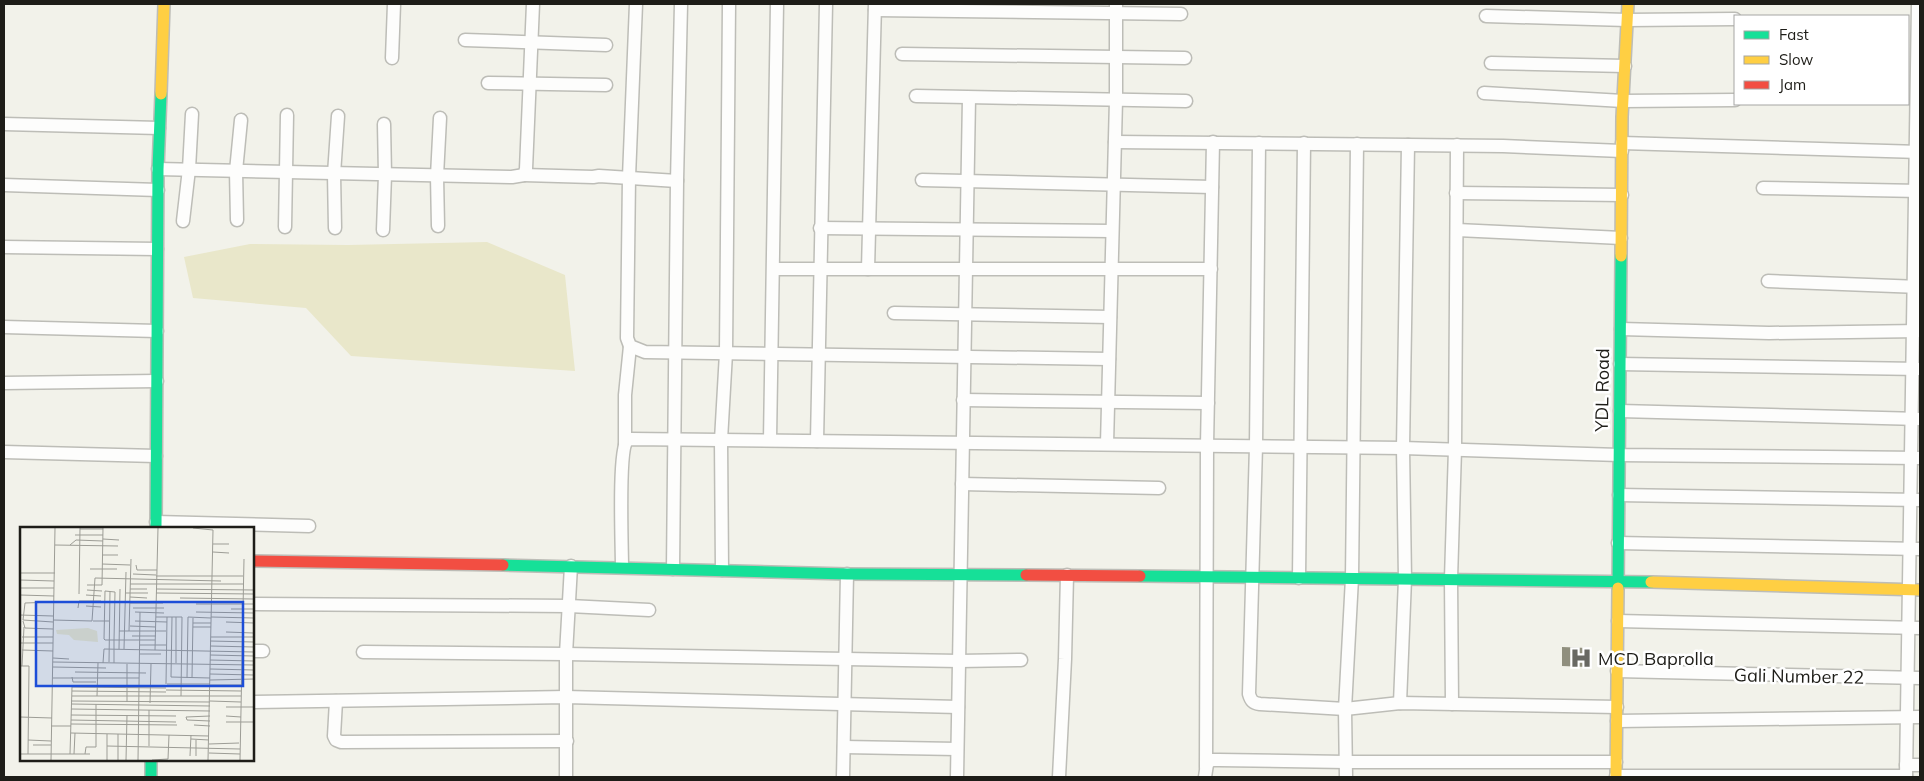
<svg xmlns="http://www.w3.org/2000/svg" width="1924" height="781" viewBox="0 0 1924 781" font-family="Mulish,sans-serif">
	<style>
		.green { fill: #e9e7ca }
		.building { fill: #908f7e }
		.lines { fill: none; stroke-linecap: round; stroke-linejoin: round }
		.street-casing { stroke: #bdbdb7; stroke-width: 15 }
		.fast-casing { stroke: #bdbdb7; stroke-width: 14 }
		.slow-casing { stroke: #bdbdb7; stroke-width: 14 }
		.jam-casing { stroke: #bdbdb7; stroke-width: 14 }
		.street { stroke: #fdfdfc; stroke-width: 12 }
		.fast { stroke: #16e098; stroke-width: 11 }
		.slow { stroke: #ffcf43; stroke-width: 11 }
		.jam { stroke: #f24e42; stroke-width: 11 }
		.labels { text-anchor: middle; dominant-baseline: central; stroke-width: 5; stroke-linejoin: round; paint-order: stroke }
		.street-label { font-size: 18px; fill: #1e1d18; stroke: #fff }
		.poi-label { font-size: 18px; fill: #1e1d18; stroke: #fff; text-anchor: start }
		.inset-road { fill: none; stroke: #9d9d96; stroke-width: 1 }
		.view { fill: #1d4ed8; fill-opacity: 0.15; stroke: #1d4ed8; stroke-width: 2.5 }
		.inset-edge { fill: none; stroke: #1e1d18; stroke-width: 2.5 }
	</style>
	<rect width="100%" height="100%" fill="#f2f2ea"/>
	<polygon class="green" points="487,242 565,275 575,371 351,356 306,308 193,298 184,257 250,244 348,245"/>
	<polygon class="building" points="1562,647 1588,648 1587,667 1562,666"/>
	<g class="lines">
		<g class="street-casing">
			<g id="street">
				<polyline points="636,4 629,177 627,338 630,346 645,352 1109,359"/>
				<polyline points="875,10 1181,14"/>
				<polyline points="1486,16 1627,20 1735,19"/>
				<polyline points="465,40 606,45"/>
				<polyline points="902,54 1185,58"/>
				<polyline points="392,58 394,4"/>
				<polyline points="1491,63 1625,66"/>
				<polyline points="488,83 606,85"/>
				<polyline points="1484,93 1623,101 1735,100"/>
				<polyline points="916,96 1186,101"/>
				<polyline points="4,124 159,128"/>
				<polyline points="1115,142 1503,146 1622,151"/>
				<path d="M1259,143l-3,303 -7,248c2,7 4,9 11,10l85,5 55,-6 217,4"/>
				<polyline points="1622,143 1920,152"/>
				<polyline points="158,169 512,177 524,175 526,169 533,4"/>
				<polyline points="524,175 593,177 599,176 677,181"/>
				<polyline points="922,180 1212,187"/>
				<polyline points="4,185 158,190"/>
				<polyline points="1763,188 1920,191"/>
				<polyline points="1456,193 1622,195"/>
				<polyline points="237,220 236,171 241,120"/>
				<polyline points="183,221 189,169 192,114"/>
				<polyline points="438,226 437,176 440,118"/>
				<polyline points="285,227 287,115"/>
				<polyline points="335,228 334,174 338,116"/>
				<polyline points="820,228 1112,231"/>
				<polyline points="383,230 385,175 384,124"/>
				<polyline points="1457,230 1621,238"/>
				<polyline points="4,247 157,249"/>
				<polyline points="774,269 1211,269"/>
				<polyline points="868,269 875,4"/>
				<polyline points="1768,281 1920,287"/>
				<polyline points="894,313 1110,317"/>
				<polyline points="4,327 157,331"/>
				<polyline points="1621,329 1769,333 1920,331"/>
				<polyline points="1620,364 1920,369"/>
				<polyline points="4,383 157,381"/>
				<polyline points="963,400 1208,403"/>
				<polyline points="1620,411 1920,419"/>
				<polyline points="770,440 777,4"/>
				<polyline points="817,441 826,4"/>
				<polyline points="625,444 625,395 630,346"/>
				<polyline points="1107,444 1116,100 1116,4"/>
				<polyline points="4,452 156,456"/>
				<polyline points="962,484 1159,488"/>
				<polyline points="1619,495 1920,500"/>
				<polyline points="156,522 309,526"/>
				<polyline points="1618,543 1920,549"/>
				<path d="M622,567c0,-20 -4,-115 5,-127l5,-1 771,9 216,7 301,3"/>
				<polyline points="673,569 677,181 681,4"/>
				<polyline points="722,570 721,440 726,353 729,4"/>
				<polyline points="1299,578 1304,143"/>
				<polyline points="252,604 569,606 649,610"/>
				<polyline points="1618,621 1920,628"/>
				<polyline points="252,651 263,651"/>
				<polyline points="363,652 566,654 959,661 1021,660"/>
				<polyline points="1617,671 1920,678"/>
				<polyline points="336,701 334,736 336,740 341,742 567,741"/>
				<polyline points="252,702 566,697 958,707"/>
				<polyline points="1400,703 1405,579 1403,448 1408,145"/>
				<polyline points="1452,704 1451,579 1455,449 1457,145"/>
				<polyline points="1617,721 1920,717"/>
				<polyline points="844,747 957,749"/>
				<polyline points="1906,765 1920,765"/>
				<polyline points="1206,767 1207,445 1213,142"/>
				<polyline points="1616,776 1906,776"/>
				<polyline points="566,777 566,654 571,566"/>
				<polyline points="843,777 847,574"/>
				<polyline points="957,777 969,98"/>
				<polyline points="1059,777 1065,659 1067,575"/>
				<polyline points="1205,777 1207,764 1211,760 1219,760 1346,762 1616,762"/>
				<polyline points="1346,777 1345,709 1352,578 1357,144"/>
				<polyline points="1906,777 1918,4"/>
			</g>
		</g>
		<g class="fast-casing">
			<g id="fast">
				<polyline points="156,528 158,169 161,94"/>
				<polyline points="503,565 847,574 1026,575"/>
				<polyline points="1140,576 1651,582"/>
				<polyline points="1618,588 1621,256"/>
				<polyline points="151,760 151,777"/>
			</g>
		</g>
		<g class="slow-casing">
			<g id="slow">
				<polyline points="161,94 164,4"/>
				<polyline points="1621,256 1622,117 1628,4"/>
				<polyline points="1651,582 1920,590"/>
				<polyline points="1616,777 1618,588"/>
			</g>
		</g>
		<g class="jam-casing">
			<g id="jam">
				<polyline points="252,561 503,565"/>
				<polyline points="1026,575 1140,576"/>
			</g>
		</g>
		<use href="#street" class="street"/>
		<use href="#fast" class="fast"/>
		<use href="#slow" class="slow"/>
		<use href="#jam" class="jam"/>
	</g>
	<defs>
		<g id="hospital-bare" transform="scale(1.725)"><path d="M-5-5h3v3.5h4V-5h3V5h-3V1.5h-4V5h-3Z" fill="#686862" stroke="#fff" stroke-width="2.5" paint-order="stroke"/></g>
	</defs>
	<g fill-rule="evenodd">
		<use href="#hospital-bare" x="1581" y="658"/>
	</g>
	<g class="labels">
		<g class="street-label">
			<text transform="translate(1602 390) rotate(-89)">YDL Road</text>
			<text transform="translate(1799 676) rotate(1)">Gali Number 22</text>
		</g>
		<g class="poi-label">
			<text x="1598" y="658">MCD Baprolla</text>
		</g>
	</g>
	<g transform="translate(20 527)">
		<rect width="234" height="234" fill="#f2f2ea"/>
		<path d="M68,101l9,3 1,11 -24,-2 -5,-5 -12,-1 -1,-4z" fill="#e9e7ca"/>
		<path class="inset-road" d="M173,1l20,2 -5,230M60,2h23M55,8h28M83,12l16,1M193,17h16M35,18l63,1M50,18l6,-5 27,1M193,25l16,1M82,28h16M82,37l28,1M116,38l1,5h20M70,42h27M0,46h35M113,47l23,1M136,49h87M0,53l34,1M110,57h113M67,58h15l1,-57M0,61h34M110,62h17M136,62l98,1M67,63l15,1M105,66h23M136,66l98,1M59,67l1,-66M0,68l34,1M66,68l15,1M110,70l17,1M160,71l74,1M110,76h33M176,77h58M66,79l15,1M58,81l1,-7h22M113,81h31M211,82h23M115,85l29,1M176,85l58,1M0,88l33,1M136,90h26M152,90l-1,60 39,1M168,90l23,1M191,90l43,1M33,93l39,1 3,-43 126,3M3,94l2,7 28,1M73,94h16M115,94l32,1M33,95l-30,-2 2,-17 29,-1M206,95l28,1M173,96h18M110,99l26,1M173,100h18M99,104h47M109,104l2,-72M206,105l28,1M112,109h24M2,110h31M191,110h43M190,114l44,1M0,116h33M120,118h26M190,119l44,1M99,122l1,-60M104,122l2,-77M2,123l31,1M135,123l3,-122M120,127h21M190,128l44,1M33,131l16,1M190,133l44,1M33,135l201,3M89,135l1,-71M83,136l1,-14 150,3M94,136v-23l1,-48 -10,-1 -1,48 1,1h50M156,136v-46M0,139h9l-1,88M2,139l2,-39M33,140l53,1M190,142l44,1M55,145l71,1M190,147l44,1M52,150l1,5h23M33,151h86M167,151l1,-61M172,151l1,-60M190,153l44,-1M146,157l1,-67M147,157h43M190,158h31M146,163l75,1M52,164l94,1M52,169h169M77,169l1,-33M161,169l1,-79M51,174l139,1M190,174l31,1M107,175v-38M130,176l1,-39M51,177l139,2M206,180h28M51,182l139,2M51,188l105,1M206,189l15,1M0,190l32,1M51,193l105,2M190,194l-23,-1 -1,-3 24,-1M206,195h28M51,197l106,1M174,198l16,1M31,199h20M51,206l138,3M171,212l18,1M8,213l23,1M189,217l30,-1M13,218h18M87,219l133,3M129,219v-36M189,226l31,1M0,227h70M50,227l2,-67 94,1M54,227l1,-21M65,227l1,-7h10v-43M170,229l1,-21M176,229v-16M31,233l4,-232M87,233v-26M98,233v-26M106,233l1,-45M118,233l2,-148M132,233l16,-1 1,-24M220,233l4,-201"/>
		<path class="view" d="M16,75h207v84h-207z"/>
		<rect width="234" height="234" class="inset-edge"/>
	</g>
	<rect width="1924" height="781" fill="none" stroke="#1e1d18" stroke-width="10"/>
	<rect x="1734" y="15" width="175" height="90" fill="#ffffff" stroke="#a5a5a3"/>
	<rect x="1744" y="31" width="25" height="8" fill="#16e098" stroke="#a5a5a3"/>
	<text x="1779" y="40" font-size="15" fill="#1e1d18">Fast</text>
	<rect x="1744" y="56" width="25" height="8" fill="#ffcf43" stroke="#a5a5a3"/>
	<text x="1779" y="65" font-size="15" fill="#1e1d18">Slow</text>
	<rect x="1744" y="81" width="25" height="8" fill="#f24e42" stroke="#a5a5a3"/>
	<text x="1779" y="90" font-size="15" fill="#1e1d18">Jam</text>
</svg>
